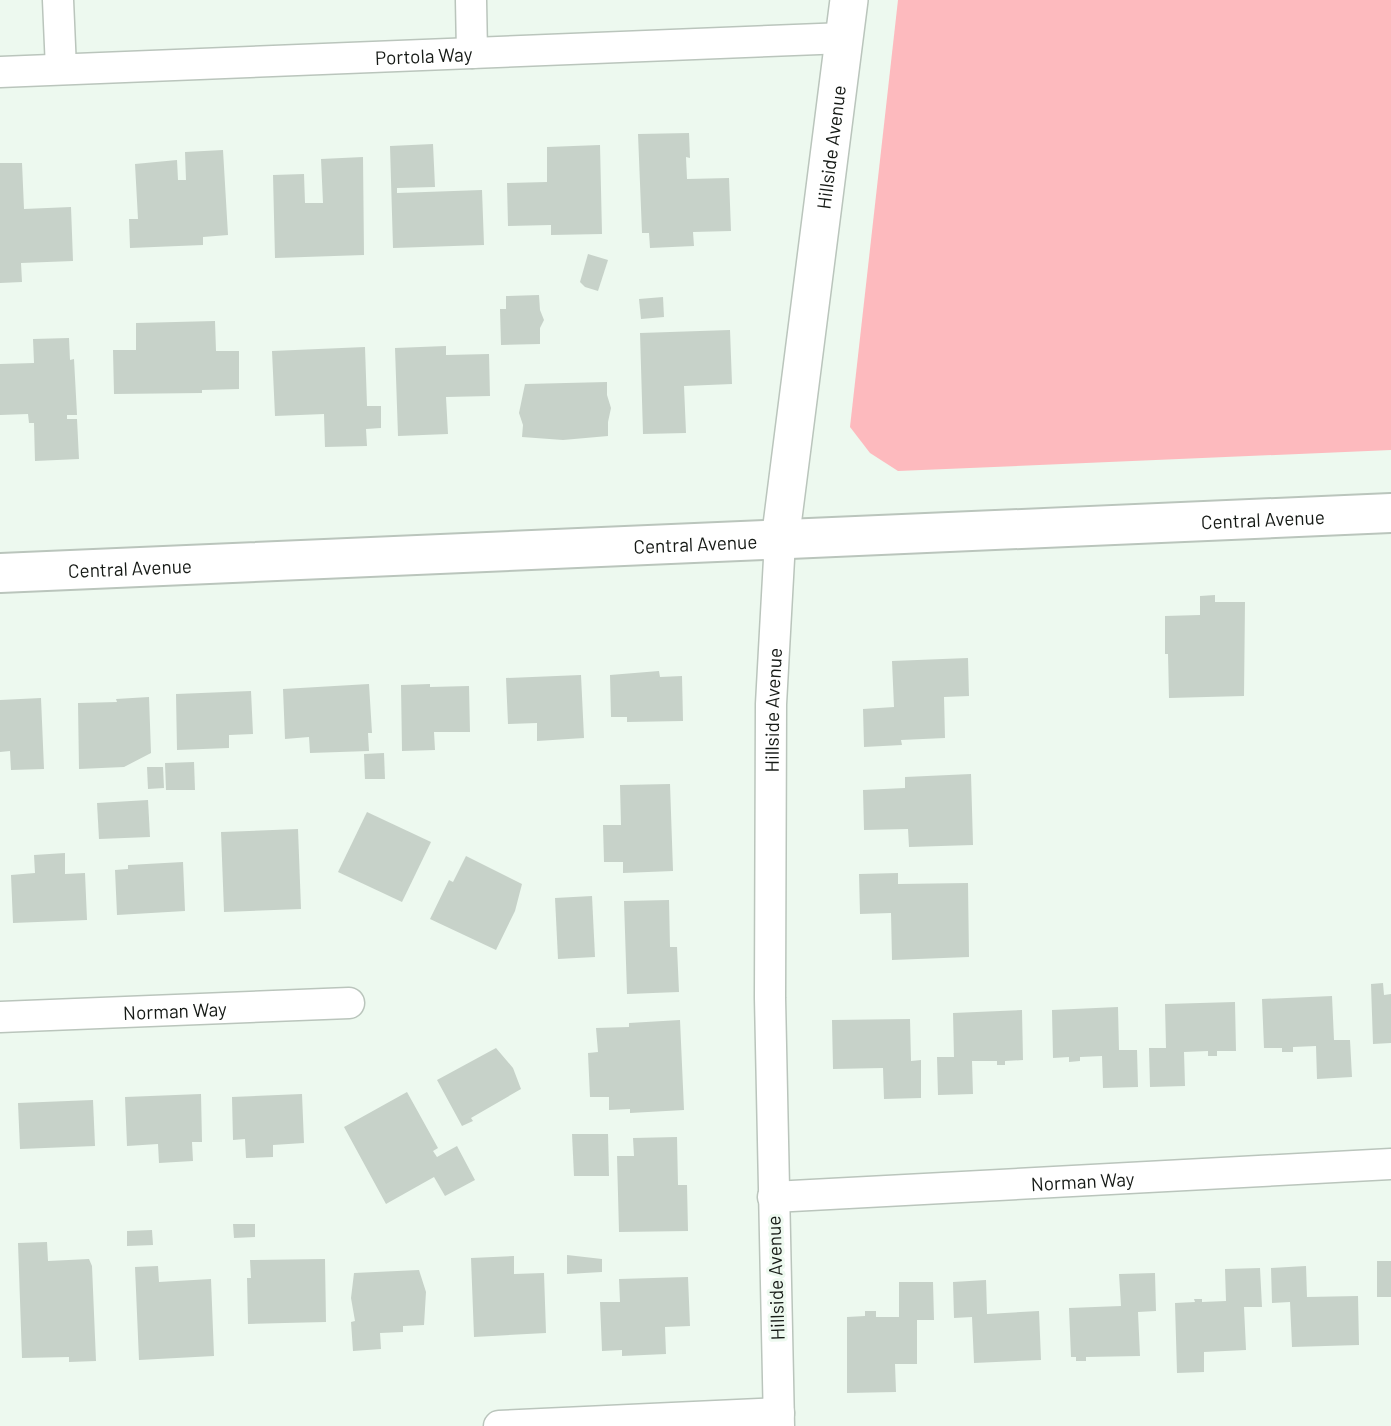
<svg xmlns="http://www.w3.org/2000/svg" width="1391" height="1426" viewBox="0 0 1391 1426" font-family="Barlow,sans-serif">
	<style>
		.green { fill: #fdbabe }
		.building { fill: #c7d2c9 }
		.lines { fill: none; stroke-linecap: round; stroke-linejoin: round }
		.minor-casing { stroke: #bac5bc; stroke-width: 33 }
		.tertiary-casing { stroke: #bac5bc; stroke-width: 40 }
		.secondary-casing { stroke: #bac5bc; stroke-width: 42 }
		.minor { stroke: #fff; stroke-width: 30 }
		.tertiary { stroke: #fff; stroke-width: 37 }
		.secondary { stroke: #fff; stroke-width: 38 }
		.labels { text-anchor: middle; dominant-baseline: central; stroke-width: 6; stroke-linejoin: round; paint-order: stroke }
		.street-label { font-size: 19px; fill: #151915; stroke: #edf9ef }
	</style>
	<rect width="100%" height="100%" fill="#edf9ef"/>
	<polygon class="green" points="898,0 1391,0 1391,450 898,471 870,453 850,427"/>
	<g class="building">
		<polygon points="689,133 690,158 686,157 687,179 729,178 731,231 693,232 694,246 650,248 649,233 642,233 638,134"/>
		<polygon points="433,144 435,187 397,188 397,193 482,190 484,245 393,248 390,146"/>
		<polygon points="600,145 602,234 551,235 551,225 508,226 507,183 547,182 547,147"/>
		<polygon points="223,150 228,235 203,237 203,245 130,248 129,219 138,219 135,164 177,160 178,180 186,180 185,152"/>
		<polygon points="363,157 364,255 275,258 273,175 304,174 305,203 323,203 321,159"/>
		<polygon points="0,163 22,163 24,209 71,207 73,261 21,263 22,282 0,283"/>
		<polygon points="588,254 608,260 598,291 585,287 580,282"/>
		<polygon points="539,295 540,310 544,320 540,328 540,344 501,345 500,309 506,309 506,296"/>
		<polygon points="663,297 664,317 641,319 639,299"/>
		<polygon points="215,321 216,351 239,351 239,389 202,390 202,393 114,394 113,350 136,350 136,323"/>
		<polygon points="730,330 732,384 684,386 686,433 643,434 640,333"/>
		<polygon points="69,338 70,360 74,359 77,415 67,415 67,419 77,419 79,459 35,461 34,423 29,423 28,414 0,415 0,364 34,363 33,339"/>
		<polygon points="446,346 446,355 489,354 490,396 446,397 448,434 398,436 395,348"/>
		<polygon points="365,347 367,406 381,406 381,428 366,429 367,446 325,447 324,414 275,416 272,351"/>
		<polygon points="607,382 607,395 611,408 608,422 608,436 563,440 522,437 523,425 519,413 525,384"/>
		<polygon points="1215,595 1215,602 1245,602 1244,696 1169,698 1168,654 1165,654 1165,616 1200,615 1200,596"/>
		<polygon points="968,658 969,696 944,697 945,738 901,740 902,745 864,747 863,709 894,707 892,661"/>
		<polygon points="659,671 660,677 682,676 683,721 627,722 627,717 611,717 610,675"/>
		<polygon points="581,675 584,738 537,741 537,723 508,724 506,678"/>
		<polygon points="369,684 372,733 368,733 369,751 310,753 309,737 285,739 283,689"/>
		<polygon points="430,684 430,687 469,686 470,732 434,732 435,750 402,751 401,685"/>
		<polygon points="251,691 253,734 229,735 229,748 177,750 176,694"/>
		<polygon points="149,697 151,753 124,767 79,769 78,703 117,702 116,699"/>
		<polygon points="41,698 44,769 11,770 10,751 0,752 0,700"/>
		<polygon points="384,753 385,779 365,779 364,754"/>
		<polygon points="194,762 195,790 166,790 165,763"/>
		<polygon points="147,767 163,767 164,788 148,789"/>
		<polygon points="971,774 973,845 909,847 908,829 864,830 863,790 905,788 905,777"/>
		<polygon points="670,784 673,871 623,873 623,862 604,862 603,825 621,825 620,785"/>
		<polygon points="148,800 150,837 99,839 97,803"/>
		<polygon points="367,812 431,842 402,902 338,872"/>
		<polygon points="298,829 301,909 224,912 221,832"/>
		<polygon points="65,853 65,874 85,873 87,920 13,923 11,875 35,873 34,855"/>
		<polygon points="466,856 522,884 515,911 496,950 430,919 449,880 453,882"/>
		<polygon points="183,862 185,911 117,915 115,870 128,869 128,865"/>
		<polygon points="898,873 898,884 968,883 969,957 892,960 891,913 860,914 859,874"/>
		<polygon points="592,896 595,957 558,959 555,898"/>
		<polygon points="669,900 670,947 677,947 679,992 627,994 624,901"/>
		<polygon points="1383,983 1384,995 1391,994 1391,1043 1373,1044 1371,984"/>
		<polygon points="1332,996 1334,1040 1350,1040 1352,1077 1317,1079 1316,1046 1293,1047 1293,1052 1282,1052 1282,1048 1264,1048 1262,999"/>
		<polygon points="1235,1002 1236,1051 1217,1051 1217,1056 1208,1056 1208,1051 1184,1052 1185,1086 1150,1087 1149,1048 1166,1048 1165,1004"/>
		<polygon points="1118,1007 1119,1050 1137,1050 1138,1087 1103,1088 1102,1056 1080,1057 1080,1061 1069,1062 1069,1057 1053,1058 1052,1010"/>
		<polygon points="1022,1010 1023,1060 1005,1061 1005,1065 997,1065 997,1061 972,1061 973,1094 938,1095 937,1057 954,1057 953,1013"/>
		<polygon points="910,1019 911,1061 921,1060 921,1098 884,1099 883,1068 833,1069 832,1020"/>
		<polygon points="680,1020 684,1110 630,1113 630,1109 609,1110 609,1097 590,1097 588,1053 598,1052 596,1028 629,1027 629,1023"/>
		<polygon points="496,1048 513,1068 521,1089 471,1118 473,1121 462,1126 437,1080"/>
		<polygon points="407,1092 438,1148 433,1151 437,1157 457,1146 475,1180 445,1196 434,1177 386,1204 344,1127"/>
		<polygon points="201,1094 202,1142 192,1142 193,1161 159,1163 158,1144 127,1146 125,1097"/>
		<polygon points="302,1094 304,1143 273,1145 273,1157 246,1158 245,1139 233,1140 232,1097"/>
		<polygon points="93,1100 95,1146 20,1149 18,1103"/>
		<polygon points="572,1134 608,1134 609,1176 574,1176"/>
		<polygon points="677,1137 678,1185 687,1185 688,1231 619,1232 617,1156 634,1156 633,1138"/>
		<polygon points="233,1224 255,1224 255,1237 234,1238"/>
		<polygon points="152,1230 153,1245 127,1246 127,1231"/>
		<polygon points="47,1242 48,1261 89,1259 92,1266 96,1361 69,1362 69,1357 22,1358 18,1243"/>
		<polygon points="567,1255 602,1259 602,1272 567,1274"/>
		<polygon points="514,1256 514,1274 544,1273 546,1333 474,1337 471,1258"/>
		<polygon points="325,1259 326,1322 248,1324 247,1278 251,1278 250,1260"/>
		<rect x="1377" y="1261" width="14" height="36"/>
		<polygon points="158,1266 159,1282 211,1279 214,1356 139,1360 135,1267"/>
		<polygon points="1306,1266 1307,1297 1358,1296 1359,1345 1292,1347 1290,1302 1272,1303 1271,1268"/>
		<polygon points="1260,1268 1262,1307 1244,1307 1246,1350 1204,1352 1204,1372 1177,1373 1175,1303 1195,1302 1194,1299 1202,1299 1202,1302 1226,1301 1225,1269"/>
		<polygon points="419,1270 426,1292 424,1325 403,1326 403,1332 380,1333 381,1349 353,1351 351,1322 355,1321 351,1298 354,1273"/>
		<polygon points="1155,1273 1156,1311 1138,1312 1140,1356 1086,1357 1086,1361 1076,1361 1076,1357 1071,1357 1069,1308 1121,1306 1119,1274"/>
		<polygon points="688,1277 690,1326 665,1327 666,1354 622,1356 622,1350 602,1351 600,1302 620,1302 619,1279"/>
		<polygon points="986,1280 987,1314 1039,1311 1041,1360 974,1363 972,1317 954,1318 953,1282"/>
		<polygon points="899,1282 933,1282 934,1320 917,1320 917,1364 895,1364 896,1392 847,1393 847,1317 865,1316 865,1311 876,1311 876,1317 899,1317"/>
	</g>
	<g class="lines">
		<g class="minor-casing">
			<g id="minor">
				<polyline points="58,0 61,69"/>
				<polyline points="471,0 472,53"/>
				<path id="s1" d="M0,72l845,-34"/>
				<path id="s2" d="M0,1017l349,-14"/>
				<path id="s3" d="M773,1197l618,-33"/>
				<polyline points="499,1426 779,1413"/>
				<path id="s4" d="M779,1426l-9,-428 1,-294 9,-163"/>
			</g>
		</g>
		<g class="tertiary-casing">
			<g id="tertiary">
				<path id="s5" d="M780,541l69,-541"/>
			</g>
		</g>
		<g class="secondary-casing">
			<g id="secondary">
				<path id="s6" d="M0,573l1391,-60"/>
			</g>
		</g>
		<use href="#minor" class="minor"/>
		<use href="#tertiary" class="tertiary"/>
		<use href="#secondary" class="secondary"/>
	</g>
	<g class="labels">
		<g class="street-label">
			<text stroke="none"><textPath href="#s1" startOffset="424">Portola Way</textPath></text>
			<text stroke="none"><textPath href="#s5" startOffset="397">Hillside Avenue</textPath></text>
			<text stroke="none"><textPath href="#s6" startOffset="1264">Central Avenue</textPath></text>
			<text stroke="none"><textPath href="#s6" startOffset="696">Central Avenue</textPath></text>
			<text stroke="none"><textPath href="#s6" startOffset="130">Central Avenue</textPath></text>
			<text stroke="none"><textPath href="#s4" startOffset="716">Hillside Avenue</textPath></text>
			<text stroke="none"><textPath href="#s2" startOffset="175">Norman Way</textPath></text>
			<text stroke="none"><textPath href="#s3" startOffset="310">Norman Way</textPath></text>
			<text transform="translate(775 1278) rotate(-92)">Hillside Avenue</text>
		</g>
	</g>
</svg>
